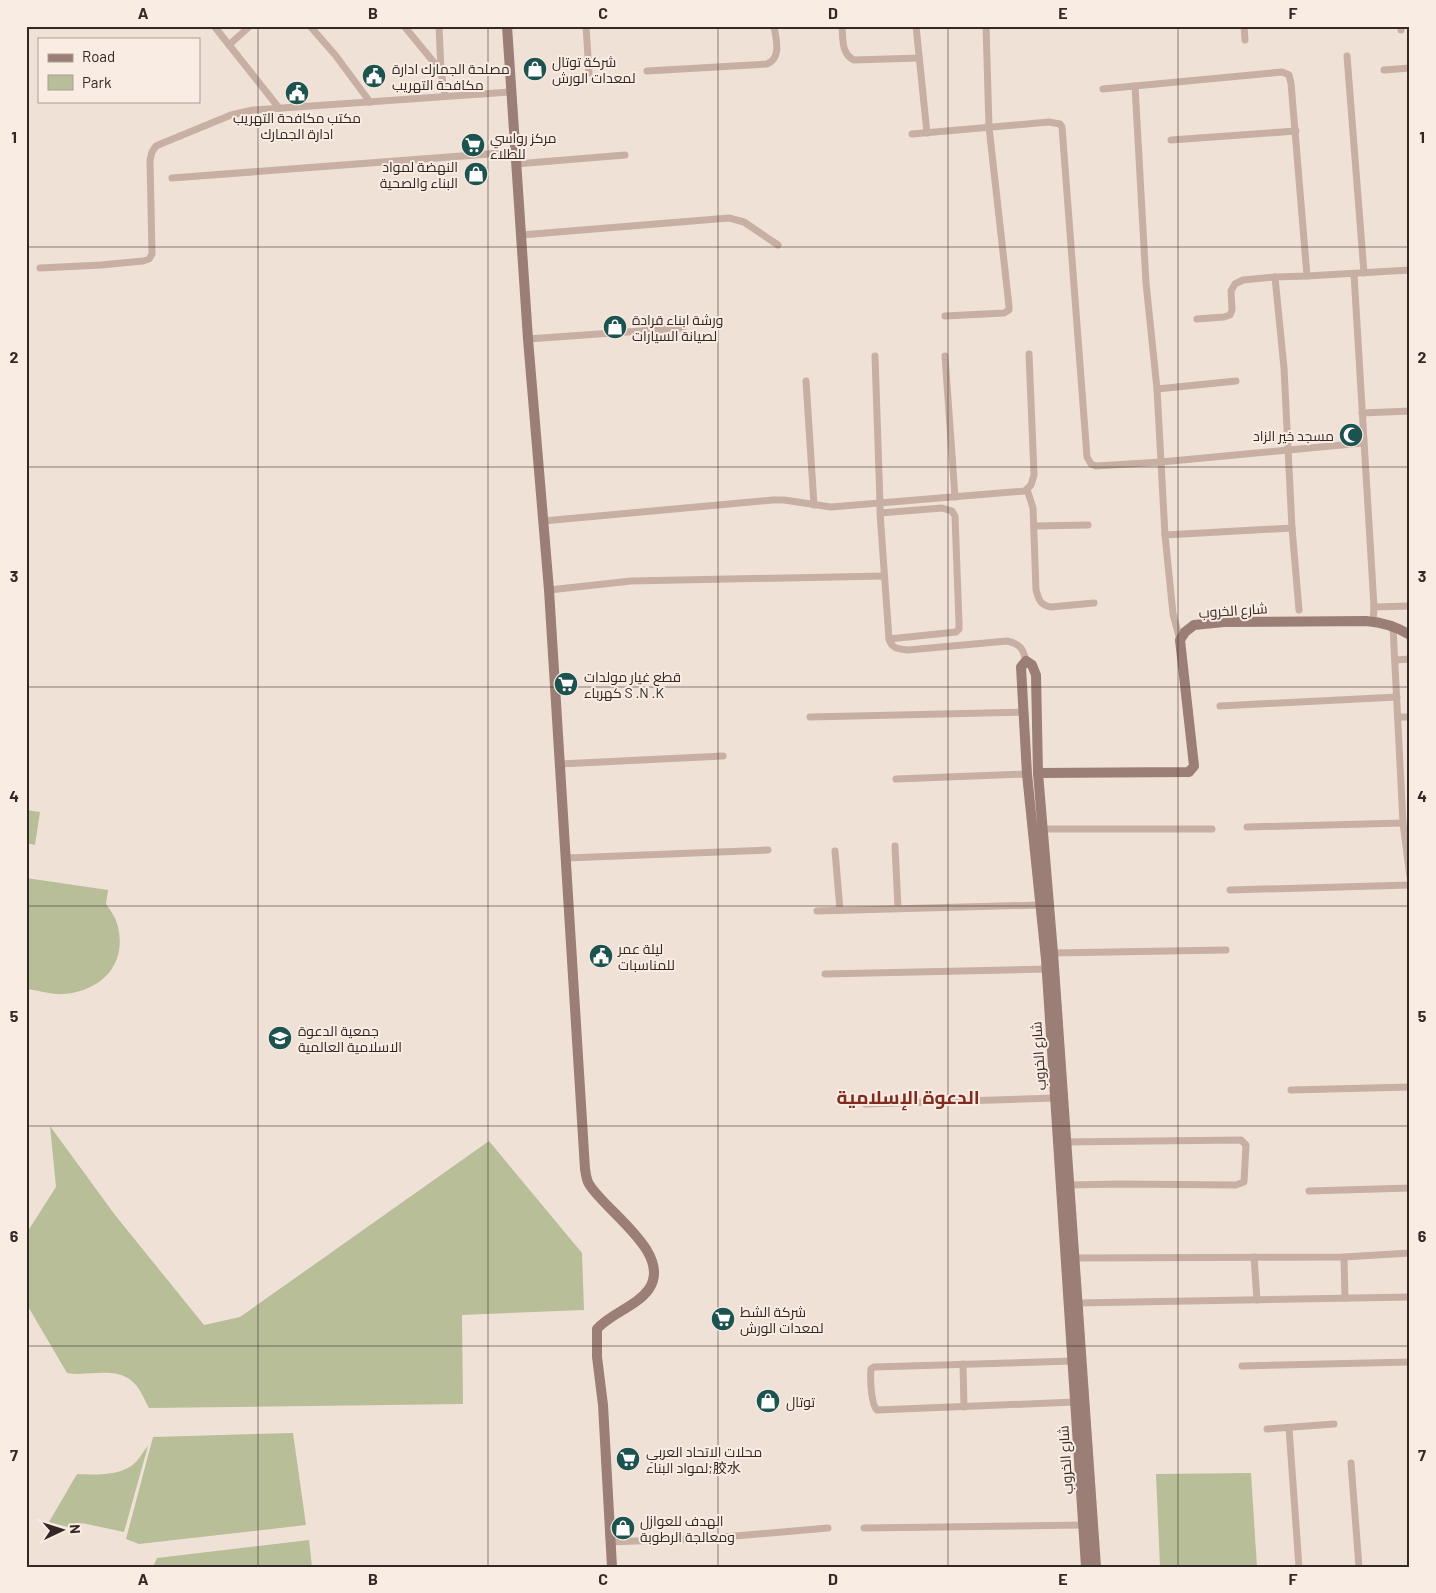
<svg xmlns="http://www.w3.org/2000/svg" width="1436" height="1593" viewBox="0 0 1436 1593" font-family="Barlow,Cairo,'Noto Sans SC',sans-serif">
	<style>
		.green { fill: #b7be98 }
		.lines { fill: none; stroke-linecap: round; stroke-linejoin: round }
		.street { stroke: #c8afa4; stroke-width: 7 }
		.secondary { stroke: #9b7e75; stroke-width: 10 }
		.grid { fill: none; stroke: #332825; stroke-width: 1; stroke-opacity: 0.55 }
		.labels { text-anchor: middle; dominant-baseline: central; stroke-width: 4; stroke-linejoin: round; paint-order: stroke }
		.poi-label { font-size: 14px; fill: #332825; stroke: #f8ece3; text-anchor: start }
		.street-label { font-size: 14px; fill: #332825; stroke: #f8ece3 }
		.district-label { font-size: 19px; font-weight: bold; fill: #802a20; stroke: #f8ece3 }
		.neatline { fill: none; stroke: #332825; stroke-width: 2 }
		.grid-label { font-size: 16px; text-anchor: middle; font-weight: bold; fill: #332825 }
	</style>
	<rect width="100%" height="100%" fill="#f0e1d7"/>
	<g class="green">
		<polygon points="26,810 40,812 35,845 26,843"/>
		<path d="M26,878l82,12 -2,14c5,7 10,14 12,23 9,38 -17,64 -54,67 -12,1 -26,-4 -38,-5z"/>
		<path d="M50,1126l65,89 89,110 36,-8 249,-176 93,112 2,57 -122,5 1,89 -314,4c-4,-7 -8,-18 -14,-24 -18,-19 -46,-7 -68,-11l-41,-70v-69l30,-47z"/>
		<polygon points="293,1433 306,1525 139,1544 126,1539 153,1437"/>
		<path d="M148,1446l-24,86 -42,-9 -3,7 -30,-8 28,-48c18,1 46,2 59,-12 5,-5 7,-11 12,-16z"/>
		<polygon points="1251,1473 1257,1567 1160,1567 1156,1474"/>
		<polygon points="309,1540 312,1567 153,1567 157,1558"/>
	</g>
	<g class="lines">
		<g class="street">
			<polyline points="214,26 279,108"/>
			<polyline points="310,26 336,56 370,102"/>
			<polyline points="404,26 441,71"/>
			<polyline points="439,26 441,71 445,96"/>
			<polyline points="586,26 589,73"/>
			<path d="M842,26c1,12 -1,28 12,34l65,-2"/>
			<polyline points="916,26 927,133"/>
			<polyline points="1244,26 1245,40"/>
			<polyline points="1401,26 1401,30"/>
			<polyline points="229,45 250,26"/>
			<polyline points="1347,56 1364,273"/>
			<polyline points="1384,70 1410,68"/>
			<path d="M647,71l120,-7c15,-6 9,-25 7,-38"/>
			<polyline points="1135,86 1146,283 1157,389 1165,535 1173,614 1180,640"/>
			<polyline points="1103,89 1282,72 1289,75 1291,83 1307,276"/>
			<polyline points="912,134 1049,122 1060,124 1062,127 1087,457 1091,464 1096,466 1161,462 1363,443"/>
			<polyline points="1171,140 1296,131"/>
			<polyline points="516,164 625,155"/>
			<polyline points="172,178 515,152"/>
			<polyline points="521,235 729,218 744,222 778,245"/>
			<polyline points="40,268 101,265 143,261 149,259 152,254 150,160 152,152 156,146 163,143 231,115 253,110 511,92"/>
			<polyline points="1354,274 1374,607 1373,622"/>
			<polyline points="1275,277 1284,368 1292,528 1299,610"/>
			<polyline points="945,316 1004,313 1009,310 1009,306 989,127 986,26"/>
			<polyline points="1197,319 1224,317 1230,315 1232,310 1231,291 1235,284 1243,280 1275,277 1307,276 1410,270"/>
			<polyline points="528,339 683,328"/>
			<polyline points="875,356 880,503 880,513 889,639 956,632 959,629 959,623 955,516 952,511 942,508 880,513"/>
			<polyline points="945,356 955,497"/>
			<polyline points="806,381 814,505"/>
			<polyline points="1157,389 1236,381"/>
			<polyline points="1362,413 1410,411"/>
			<path d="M1027,489l6,19 3,82c3,10 4,15 15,17l43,-4"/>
			<polyline points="543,521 773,500 784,500 831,507 1025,491 1031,485 1034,475 1029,354"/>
			<polyline points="1034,526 1088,525"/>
			<polyline points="1165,535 1292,528"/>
			<polyline points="549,590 631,581 884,576"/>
			<polyline points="1374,607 1410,606"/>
			<polyline points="1393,627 1403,823 1410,877"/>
			<path d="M889,639c3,10 10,10 19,11l99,-9c13,3 16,7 19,20"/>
			<polyline points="1395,660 1410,659"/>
			<polyline points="1220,706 1397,697"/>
			<polyline points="810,717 1024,712"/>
			<polyline points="1398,717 1410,717"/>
			<polyline points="560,764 723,756"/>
			<polyline points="896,779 1027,774"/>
			<polyline points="1247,827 1403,823"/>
			<polyline points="1043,829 1212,829"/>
			<polyline points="895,846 898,908"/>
			<polyline points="835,851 840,910"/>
			<polyline points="567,858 768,850"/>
			<polyline points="1230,890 1410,885"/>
			<polyline points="817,911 1041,905"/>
			<polyline points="1053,953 1226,950"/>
			<polyline points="825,974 1047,969"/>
			<polyline points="1291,1090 1410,1087"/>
			<polyline points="865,1104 1055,1098"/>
			<polyline points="1064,1142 1241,1140 1246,1145 1244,1182 1236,1185 1120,1184 1069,1185"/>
			<polyline points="1309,1191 1410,1188"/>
			<polyline points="1254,1257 1257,1300"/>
			<polyline points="1344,1257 1345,1298"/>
			<polyline points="1074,1258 1344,1257 1410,1253"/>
			<polyline points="1077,1303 1410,1297"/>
			<path d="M1072,1361l-198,6 -3,2c-1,9 0,36 6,41l198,-8"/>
			<polyline points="963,1364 964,1407"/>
			<polyline points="1242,1366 1410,1362"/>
			<polyline points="1289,1428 1299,1567"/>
			<polyline points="1267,1429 1334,1424"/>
			<polyline points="1351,1463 1359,1567"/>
			<polyline points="864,1528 1083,1525"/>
			<polyline points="610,1542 712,1538 828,1528"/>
		</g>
		<g class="secondary">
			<path d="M507,26l21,313 21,251 36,579c1,5 1,10 4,15 16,27 84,69 60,105 -13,18 -38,24 -52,40v28l6,48 9,162"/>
			<path d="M1038,773l151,-1 5,-6 -14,-126 5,-8 9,-7 30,-3 142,-1c15,1 31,6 44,14"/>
			<polyline points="1086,1567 1046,959 1027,774 1021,667 1026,661 1032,665 1036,675 1038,773 1053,953 1096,1567"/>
		</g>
	</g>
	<path class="grid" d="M258,26v1541M488,26v1541M718,26v1541M948,26v1541M1178,26v1541M26,247h1384M26,467h1384M26,687h1384M26,906h1384M26,1126h1384M26,1346h1384"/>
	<defs>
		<g id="shop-disc" transform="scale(1.25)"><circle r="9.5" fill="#1c534f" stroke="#f8ece3"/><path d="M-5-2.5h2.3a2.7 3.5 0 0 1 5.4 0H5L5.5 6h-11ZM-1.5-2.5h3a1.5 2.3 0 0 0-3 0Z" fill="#fff"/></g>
		<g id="civic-disc" transform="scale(1.25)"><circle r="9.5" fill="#1c534f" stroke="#f8ece3"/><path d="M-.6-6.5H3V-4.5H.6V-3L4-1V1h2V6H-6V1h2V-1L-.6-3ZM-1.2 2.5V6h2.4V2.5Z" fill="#fff"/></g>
		<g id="supermarket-disc" transform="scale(1.25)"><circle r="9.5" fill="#1c534f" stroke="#f8ece3"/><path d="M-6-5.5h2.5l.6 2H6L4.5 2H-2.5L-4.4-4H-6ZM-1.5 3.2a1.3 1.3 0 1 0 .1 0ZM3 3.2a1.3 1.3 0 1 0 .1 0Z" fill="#fff"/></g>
		<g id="mosque-disc" transform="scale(1.25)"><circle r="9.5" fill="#1c534f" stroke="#f8ece3"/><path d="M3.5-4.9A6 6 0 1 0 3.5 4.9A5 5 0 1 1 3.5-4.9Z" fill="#fff"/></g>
		<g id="university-disc" transform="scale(1.25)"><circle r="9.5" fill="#1c534f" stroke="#f8ece3"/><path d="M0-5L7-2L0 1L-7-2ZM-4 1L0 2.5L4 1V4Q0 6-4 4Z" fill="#fff"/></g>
	</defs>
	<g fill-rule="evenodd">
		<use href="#shop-disc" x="535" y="69"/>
		<use href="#civic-disc" x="374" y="76"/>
		<use href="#civic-disc" x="297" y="93"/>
		<use href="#supermarket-disc" x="473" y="145"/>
		<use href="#shop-disc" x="476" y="174"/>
		<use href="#shop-disc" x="615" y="327"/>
		<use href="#mosque-disc" x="1351" y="435"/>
		<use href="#supermarket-disc" x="566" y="684"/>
		<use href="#civic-disc" x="601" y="956"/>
		<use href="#university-disc" x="280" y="1038"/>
		<use href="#supermarket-disc" x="723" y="1319"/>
		<use href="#shop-disc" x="768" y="1401"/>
		<use href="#supermarket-disc" x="628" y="1459"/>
		<use href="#shop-disc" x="623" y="1528"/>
	</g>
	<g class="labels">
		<g class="poi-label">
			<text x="552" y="61">شركة توتال<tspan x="552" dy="16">لمعدات الورش</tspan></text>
			<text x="392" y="68">مصلحة الجمارك ادارة<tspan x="392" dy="16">مكافحة التهريب</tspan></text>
			<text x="297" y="117" text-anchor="middle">مكتب مكافحة التهريب<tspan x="297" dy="16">ادارة الجمارك</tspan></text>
			<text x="490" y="137">مركز رواسي<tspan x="490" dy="16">للطلاء</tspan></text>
			<text x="458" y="166" text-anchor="end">النهضة لمواد<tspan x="458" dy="16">البناء والصحية</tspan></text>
			<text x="632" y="319">ورشة ابناء قرادة<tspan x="632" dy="16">لصيانة السيارات</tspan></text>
			<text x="1334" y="435" text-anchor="end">مسجد خير الزاد</text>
			<text x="584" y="676">قطع غيار مولدات<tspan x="584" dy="16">كهرباء S .N .K</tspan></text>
			<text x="618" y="948">ليلة عمر<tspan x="618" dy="16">للمناسبات</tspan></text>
			<text x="298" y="1030">جمعية الدعوة<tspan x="298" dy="16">الاسلامية العالمية</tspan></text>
			<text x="740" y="1311">شركة الشط<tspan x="740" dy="16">لمعدات الورش</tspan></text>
			<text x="786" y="1401">توتال</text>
			<text x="646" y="1451">محلات الاتحاد العربي<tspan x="646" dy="16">لمواد البناء;胶水</tspan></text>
			<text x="640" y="1520">الهدف للعوازل<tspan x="640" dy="16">ومعالجة الرطوبة</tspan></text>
		</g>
		<g class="street-label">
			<text transform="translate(1233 610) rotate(-4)">شارع الخروب</text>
			<text transform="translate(1038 1056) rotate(-94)">شارع الخروب</text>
			<text transform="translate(1065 1460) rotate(-94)">شارع الخروب</text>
		</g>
		<g class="district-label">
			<text x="908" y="1096">الدعوة الإسلامية</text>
		</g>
	</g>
	<rect width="1436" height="1593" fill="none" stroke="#f8ece3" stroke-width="55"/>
	<rect x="38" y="38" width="162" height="65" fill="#f8ece3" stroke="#a99e97"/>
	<rect x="48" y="54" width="25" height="8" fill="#9b7e75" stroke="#a99e97"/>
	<text x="82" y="62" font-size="15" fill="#332825">Road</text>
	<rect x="48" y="75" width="25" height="15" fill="#b7be98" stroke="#a99e97"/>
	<text x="82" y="88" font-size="15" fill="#332825">Park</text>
	<g transform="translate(62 1530) rotate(86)" stroke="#f8ece3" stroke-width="4" paint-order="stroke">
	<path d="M0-4L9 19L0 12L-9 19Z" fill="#332825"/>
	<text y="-8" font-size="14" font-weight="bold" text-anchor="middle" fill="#332825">N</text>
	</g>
	<rect x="28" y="28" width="1380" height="1538" class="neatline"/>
	<g class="grid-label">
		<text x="143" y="19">A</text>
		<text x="373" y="19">B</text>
		<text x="603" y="19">C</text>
		<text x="833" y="19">D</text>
		<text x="1063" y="19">E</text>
		<text x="1293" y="19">F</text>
		<text x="14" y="143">1</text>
		<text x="1422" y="143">1</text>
		<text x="14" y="363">2</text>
		<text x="1422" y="363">2</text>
		<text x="14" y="582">3</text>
		<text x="1422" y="582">3</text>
		<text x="14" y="802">4</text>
		<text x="1422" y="802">4</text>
		<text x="14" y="1022">5</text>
		<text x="1422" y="1022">5</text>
		<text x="14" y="1242">6</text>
		<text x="1422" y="1242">6</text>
		<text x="14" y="1461">7</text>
		<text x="1422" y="1461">7</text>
		<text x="143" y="1585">A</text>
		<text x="373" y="1585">B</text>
		<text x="603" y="1585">C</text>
		<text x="833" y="1585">D</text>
		<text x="1063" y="1585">E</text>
		<text x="1293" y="1585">F</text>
	</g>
</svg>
